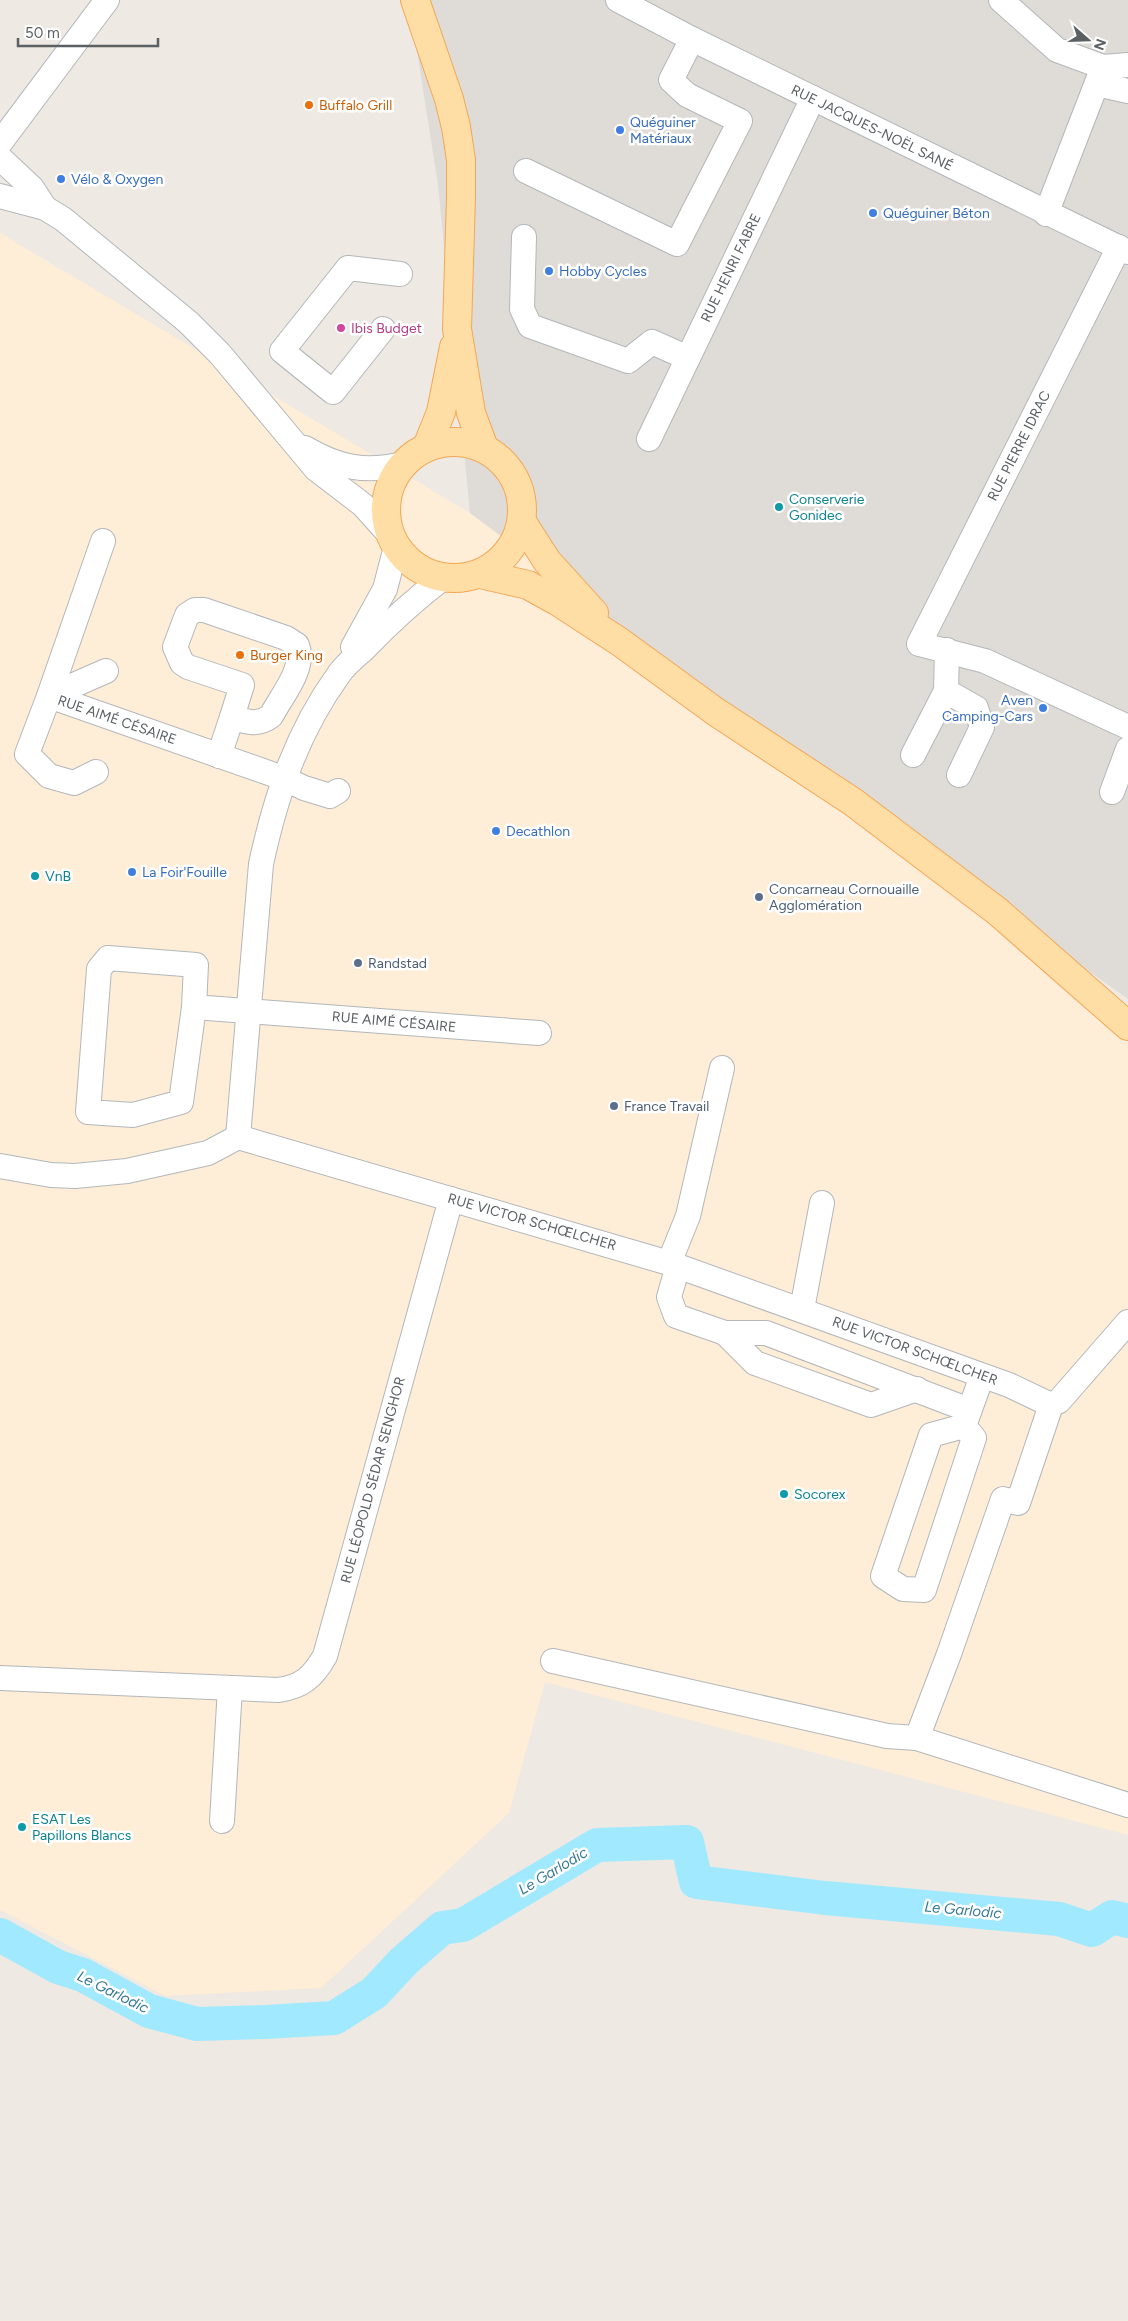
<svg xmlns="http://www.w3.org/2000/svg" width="1128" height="2321" viewBox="0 0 1128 2321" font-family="Figtree,sans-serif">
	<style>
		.commercial { fill: #feedd7 }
		.industrial { fill: #dfdbd7 }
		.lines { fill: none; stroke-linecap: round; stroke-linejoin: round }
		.river { stroke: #a1e9ff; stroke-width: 34 }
		.minor-casing { stroke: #b3b7ba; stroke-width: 26 }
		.major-casing { stroke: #f3a756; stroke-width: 30 }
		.minor { stroke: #fff; stroke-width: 24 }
		.major { stroke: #ffdea6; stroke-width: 28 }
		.food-dot { fill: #e8710a; stroke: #fff; stroke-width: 2 }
		.shop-dot { fill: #3f7fe0; stroke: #fff; stroke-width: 2 }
		.hotel-dot { fill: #d1479c; stroke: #fff; stroke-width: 2 }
		.culture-dot { fill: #0f9aa8; stroke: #fff; stroke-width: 2 }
		.service-dot { fill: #5c6f8a; stroke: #fff; stroke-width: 2 }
		.labels { text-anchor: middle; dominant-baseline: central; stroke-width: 5; stroke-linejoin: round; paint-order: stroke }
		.food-label { font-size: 14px; fill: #c56008; stroke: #fff; text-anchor: start }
		.shop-label { font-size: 14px; fill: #366cbe; stroke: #fff; text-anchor: start }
		.street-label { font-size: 14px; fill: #5b6063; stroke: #fff }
		.hotel-label { font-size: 14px; fill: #b23c85; stroke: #fff; text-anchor: start }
		.culture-label { font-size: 14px; fill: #0d838f; stroke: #fff; text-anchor: start }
		.service-label { font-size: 14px; fill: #4e5e75; stroke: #fff; text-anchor: start }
		.water-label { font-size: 15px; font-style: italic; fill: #367997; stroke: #fff }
	</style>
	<rect width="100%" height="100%" fill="#eee9e2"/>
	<polygon class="commercial" points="0,233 470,513 897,834 1128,1026 1128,1835 545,1682 509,1813 321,1988 166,1996 0,1910"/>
	<polygon class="industrial" points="409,0 1128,0 1128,999 897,834 470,513 438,185"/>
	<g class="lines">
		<polyline class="river" points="0,1935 58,1967 83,1975 149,2011 197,2024 266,2022 334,2018 374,1993 404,1961 442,1928 463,1925 597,1845 687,1842 696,1882 825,1898 1059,1919 1092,1930 1112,1917 1128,1921"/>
		<g class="minor-casing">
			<g id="minor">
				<polyline points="618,0 692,39 1128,252"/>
				<polyline points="1001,0 1057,50 1103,67 1128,65"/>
				<polyline points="1097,84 1128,91"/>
				<polyline points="0,143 107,0"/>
				<polyline points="0,158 32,188 45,208"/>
				<polyline points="526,171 677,244 740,121 687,95 671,80 692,39"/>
				<polyline points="0,196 45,208 63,219 188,322 220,354 316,469 363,505 390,535"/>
				<polyline points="1046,214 1103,67"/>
				<polyline points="524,237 522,309 530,326 628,361 652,342 688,358"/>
				<polyline points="1119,247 919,644 985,661 1128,727"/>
				<polyline points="383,329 333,392 282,351 348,268 400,274"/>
				<polyline points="649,439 813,98"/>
				<path d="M305,448c34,20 61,25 98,16"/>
				<polyline points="103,541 49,696 283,778 304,788 330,796 338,791"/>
				<path d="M195,610h9l82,28 11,7c9,23 -15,50 -26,71 -13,10 -24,6 -39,1l10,-32 -54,-18 -6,-4 -7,-16 12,-32z"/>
				<polyline points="353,647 385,589 396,547"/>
				<polyline points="946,691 976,708 982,727 959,775"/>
				<polyline points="913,755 946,691 947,650"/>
				<polyline points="219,756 232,717"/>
				<polyline points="96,772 74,783 49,776 27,754 49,696 106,671"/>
				<polyline points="1112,792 1128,749"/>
				<polyline points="194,1007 196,965 108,958 99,969 88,1112 133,1115 181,1102 194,1007 539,1033"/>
				<path d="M238,1137l23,-273c15,-69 36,-132 78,-190 6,-9 16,-17 24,-24 25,-26 51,-50 80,-72"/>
				<polyline points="0,1166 51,1175 75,1176 127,1171 208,1153 238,1137 669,1263 1009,1385 1051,1405"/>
				<polyline points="669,1263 688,1216 722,1068"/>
				<polyline points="678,1266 669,1297 676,1316 725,1333 766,1333 969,1410"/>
				<polyline points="802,1309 822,1203"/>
				<polyline points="725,1333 755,1363 871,1405 917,1389"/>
				<polyline points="1051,1405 1059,1401 1128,1322"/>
				<polyline points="964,1426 974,1438 924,1590 903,1589 883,1576 931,1435 964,1426 982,1376"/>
				<polyline points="553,1661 887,1736 917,1738 1128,1805"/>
				<path d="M0,1678l278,12c24,-3 35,-13 47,-34l126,-457"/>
				<polyline points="917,1738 949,1654 1003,1499 1018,1503 1051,1405"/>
				<polyline points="222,1821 230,1688"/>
			</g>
		</g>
		<g class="major-casing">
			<g id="major">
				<polyline points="415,0 449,99 456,127 461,160 461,197 457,329 471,413 484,448"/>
				<circle cx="454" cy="510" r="68"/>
				<polyline points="427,447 441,412 454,347"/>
				<polyline points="522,522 547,561 594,613"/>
				<polyline points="480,574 528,585 557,601 620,642 716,712 853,802 997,911 1128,1026"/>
			</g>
		</g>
		<use href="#minor" class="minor"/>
		<use href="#major" class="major"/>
	</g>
	<g class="food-dot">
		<circle cx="309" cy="105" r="5"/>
		<circle cx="240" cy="655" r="5"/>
	</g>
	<g class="shop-dot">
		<circle cx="620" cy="130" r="5"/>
		<circle cx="61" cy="179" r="5"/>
		<circle cx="873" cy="213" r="5"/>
		<circle cx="549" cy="271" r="5"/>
		<circle cx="1043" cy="708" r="5"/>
		<circle cx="496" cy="831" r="5"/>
		<circle cx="132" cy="872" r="5"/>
	</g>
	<circle class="hotel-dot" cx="341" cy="328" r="5"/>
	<g class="culture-dot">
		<circle cx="779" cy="507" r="5"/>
		<circle cx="35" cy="876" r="5"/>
		<circle cx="784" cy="1494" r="5"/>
		<circle cx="22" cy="1827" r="5"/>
	</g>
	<g class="service-dot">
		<circle cx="759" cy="897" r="5"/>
		<circle cx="358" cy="963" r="5"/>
		<circle cx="614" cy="1106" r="5"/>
	</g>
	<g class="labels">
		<g class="food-label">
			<text x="319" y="105">Buffalo Grill</text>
			<text x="250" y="655">Burger King</text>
		</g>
		<g class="shop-label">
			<text x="630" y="122">Quéguiner<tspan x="630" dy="16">Matériaux</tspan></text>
			<text x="71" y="179">Vélo &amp; Oxygen</text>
			<text x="883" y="213">Quéguiner Béton</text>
			<text x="559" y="271">Hobby Cycles</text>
			<text x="1033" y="700" text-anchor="end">Aven<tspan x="1033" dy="16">Camping-Cars</tspan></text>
			<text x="506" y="831">Decathlon</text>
			<text x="142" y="872">La Foir'Fouille</text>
		</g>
		<g class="street-label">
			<text transform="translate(872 128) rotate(26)">RUE JACQUES-NOËL SANÉ</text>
			<text transform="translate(731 268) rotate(-64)">RUE HENRI FABRE</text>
			<text transform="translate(1019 446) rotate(-63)">RUE PIERRE IDRAC</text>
			<text transform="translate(117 720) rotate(19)">RUE AIMÉ CÉSAIRE</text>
			<text transform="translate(394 1022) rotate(5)">RUE AIMÉ CÉSAIRE</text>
			<text transform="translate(532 1222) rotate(16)">RUE VICTOR SCHŒLCHER</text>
			<text transform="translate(915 1351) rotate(20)">RUE VICTOR SCHŒLCHER</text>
			<text transform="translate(373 1480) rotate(-75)">RUE LÉOPOLD SÉDAR SENGHOR</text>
		</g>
		<g class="hotel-label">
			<text x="351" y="328">Ibis Budget</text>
		</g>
		<g class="culture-label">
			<text x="789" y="499">Conserverie<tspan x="789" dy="16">Gonidec</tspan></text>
			<text x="45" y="876">VnB</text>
			<text x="794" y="1494">Socorex</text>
			<text x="32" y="1819">ESAT Les<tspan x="32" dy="16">Papillons Blancs</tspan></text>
		</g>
		<g class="service-label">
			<text x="769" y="889">Concarneau Cornouaille<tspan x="769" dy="16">Agglomération</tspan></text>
			<text x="368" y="963">Randstad</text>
			<text x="624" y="1106">France Travail</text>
		</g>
		<g class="water-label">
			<text transform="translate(553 1871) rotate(-31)">Le Garlodic</text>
			<text transform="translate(963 1910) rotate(5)">Le Garlodic</text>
			<text transform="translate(113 1992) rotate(26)">Le Garlodic</text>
		</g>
	</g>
	<g transform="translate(1088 40) rotate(110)" stroke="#ffffff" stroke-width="4" paint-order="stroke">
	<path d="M0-4L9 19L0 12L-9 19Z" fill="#5b6063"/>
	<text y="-8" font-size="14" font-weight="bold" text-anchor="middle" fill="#5b6063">N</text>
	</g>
	<path d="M18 38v8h140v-8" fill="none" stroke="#5b6063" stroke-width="2.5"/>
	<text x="25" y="38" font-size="15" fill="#5b6063" stroke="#ffffff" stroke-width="4" paint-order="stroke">50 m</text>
</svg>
